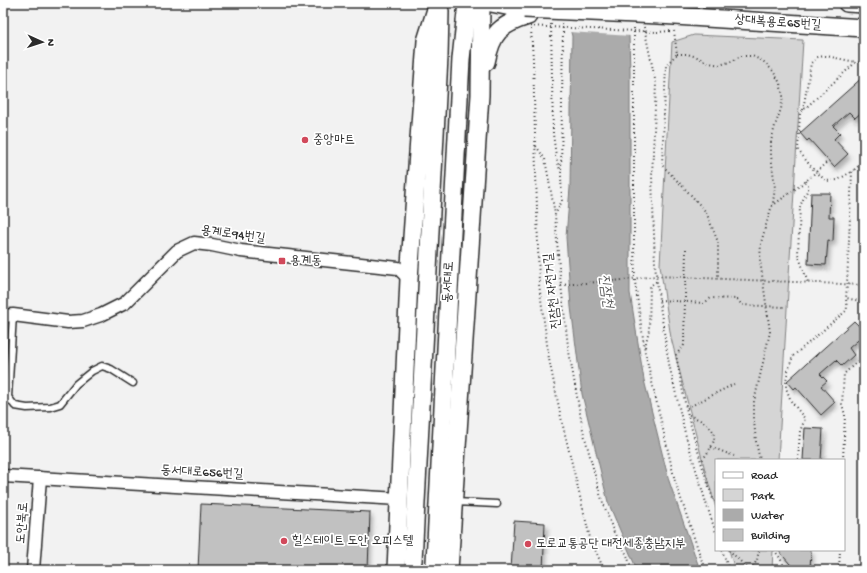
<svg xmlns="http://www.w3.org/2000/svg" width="867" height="573" viewBox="0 0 867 573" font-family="'Gochi Hand','Poor Story',sans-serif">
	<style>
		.green { fill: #d5d5d5; stroke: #808080 }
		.water { fill: #ababab; stroke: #787878 }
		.pier { fill: #f2f2f2 }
		.building { fill: #c1c1c1; stroke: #2b2b2b; filter: url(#shadow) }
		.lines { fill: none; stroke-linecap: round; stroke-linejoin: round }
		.lane-casing { stroke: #2b2b2b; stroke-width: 9 }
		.street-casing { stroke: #2b2b2b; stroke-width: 15 }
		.secondary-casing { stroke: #2b2b2b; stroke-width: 20 }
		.path { stroke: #2b2b2b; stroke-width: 2; stroke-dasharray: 1 3; stroke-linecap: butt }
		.lane { stroke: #fff; stroke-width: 6 }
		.street { stroke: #fff; stroke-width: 12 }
		.secondary { stroke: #fff; stroke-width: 17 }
		.secondary-bridge-casing { stroke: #2b2b2b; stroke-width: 20; stroke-linecap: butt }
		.path-bridge { stroke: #2b2b2b; stroke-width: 2; stroke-dasharray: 1 3; stroke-linecap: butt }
		.secondary-bridge { stroke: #fff; stroke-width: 17 }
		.poi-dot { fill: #d1495b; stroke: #fff; stroke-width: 1.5 }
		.labels { text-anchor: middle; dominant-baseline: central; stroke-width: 3.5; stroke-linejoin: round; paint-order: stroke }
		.street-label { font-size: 13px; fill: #2b2b2b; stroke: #fff }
		.poi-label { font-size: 13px; fill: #2b2b2b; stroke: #fff; text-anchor: start }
		.water-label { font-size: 14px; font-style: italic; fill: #585858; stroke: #fff }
	</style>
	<defs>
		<filter id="shadow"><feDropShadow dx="2.5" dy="4.5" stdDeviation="2" flood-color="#0004"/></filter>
	</defs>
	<rect width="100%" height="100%" fill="#f2f2f2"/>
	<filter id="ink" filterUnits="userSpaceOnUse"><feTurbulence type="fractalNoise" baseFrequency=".025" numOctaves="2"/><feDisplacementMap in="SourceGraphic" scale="8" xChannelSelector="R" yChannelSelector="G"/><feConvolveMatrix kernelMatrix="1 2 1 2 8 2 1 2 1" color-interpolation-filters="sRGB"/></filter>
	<g filter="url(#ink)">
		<g class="green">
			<polygon points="694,35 803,40 778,460 716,460 716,508 707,478 671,338 660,265 672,42"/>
			<polygon points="729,550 773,550 772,570 735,570"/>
		</g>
		<polygon class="water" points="563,3 628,3 630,71 630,293 644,380 669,481 700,570 637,570 608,502 582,394 571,307 566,237 570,188 572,36"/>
		<polygon class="pier" points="561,3 630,3 631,36 569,32"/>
		<g class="building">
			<polygon points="864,76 864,110 855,118 849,112 833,126 840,133 834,139 848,154 834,167 809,139 807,141 800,133"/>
			<polygon points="811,193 830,193 829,217 834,217 833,241 828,240 826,265 808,264"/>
			<polygon points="854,321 864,331 864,335 849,348 854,355 842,366 836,360 820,374 827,381 821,386 835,402 821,415 796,387 794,389 787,381"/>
			<polygon points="805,428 823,429 821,460 803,460"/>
			<polygon points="201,504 370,512 368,570 198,570"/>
			<polygon points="514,521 545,523 543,570 511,570"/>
			<polygon points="778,550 811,550 810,570 795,570"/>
		</g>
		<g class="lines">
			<g class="lane-casing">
				<g id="lane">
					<polyline points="13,315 8,397 15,406 27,408 50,407 60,404 76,384 92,371 102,366 111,369 133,383"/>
					<polyline points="455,502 497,504"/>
				</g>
			</g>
			<g class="street-casing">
				<g id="street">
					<polyline points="3,316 13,315 68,322 83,321 101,315 125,303 177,251 194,243 212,245 241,251 398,268 409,279"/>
					<polyline points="3,476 399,499"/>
					<polyline points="33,570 40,478"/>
				</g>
			</g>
			<g class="secondary-casing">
				<g id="secondary">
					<polyline points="491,3 511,7 524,9"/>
					<polyline points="847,3 864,4"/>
					<polyline points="659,15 864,28"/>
					<path d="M486,62c6,-30 14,-37 42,-46"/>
					<polyline points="413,561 439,57 440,11"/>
					<polyline points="435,562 461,59 467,3"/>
					<polyline points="396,570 409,279 426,41 438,3"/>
					<polyline points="449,570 480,95 481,3"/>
				</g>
			</g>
			<g class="path">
				<polyline points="551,24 553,134 556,156 560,171"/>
				<polyline points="562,24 563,29 561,175 562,201 555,215 559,267 568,346 583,430 600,494 614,533 627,555 632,570"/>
				<polyline points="644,27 656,84 652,176 655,264 659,300 669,364 685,433 707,506 716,533"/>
				<polyline points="634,28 634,245 635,282 645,352 675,481 705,570"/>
				<polyline points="531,29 533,59 539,284 549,359 562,422 590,538 601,563 607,570"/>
				<polyline points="674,31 677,54 666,65 662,165 691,195 706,212 718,242 718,278"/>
				<polyline points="657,32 671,31"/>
				<polyline points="677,54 687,54 697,57 709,63 720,65 732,61 741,56 752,56 763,61 773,71 780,83 783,96 781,109 775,126 771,141 771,155 775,188 773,202 766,225 761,243 760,260 770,332 754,402 754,421 756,442 760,460"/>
				<polyline points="803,110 811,63 818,57 826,56 856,62"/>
				<polyline points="536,146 545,159 555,214"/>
				<polyline points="864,161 852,172 847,284 846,298 864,302"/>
				<polyline points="854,170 838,180 826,181 812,168 798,150 800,113 856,62 864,62"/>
				<polyline points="806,181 809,187 800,206 798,254 808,283"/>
				<polyline points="772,206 806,181 827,162"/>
				<polyline points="686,249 684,345 676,355 686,408 701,462 713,499 716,502"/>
				<polyline points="561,285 623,280 656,276 864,285"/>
				<polyline points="659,300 704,303 711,298 737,299 742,305 784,307"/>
				<polyline points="645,347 649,330 650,286 657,281"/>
				<polyline points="687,408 734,384"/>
				<path d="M689,415c11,5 30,12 24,28 -3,7 -8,13 -12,19"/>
				<polyline points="711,447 734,456"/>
				<polyline points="798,460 800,431 805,419 791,401 786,388 786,380 788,371 793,356 847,310 846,298"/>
				<polyline points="843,460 845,415 842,404 844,374 864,355"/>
				<polyline points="722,550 729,570"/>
				<polyline points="729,550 749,570"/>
				<polyline points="774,550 780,558 786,570"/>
				<polyline points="469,570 478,570"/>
				<polyline points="751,570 757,560 759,550"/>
				<polyline points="839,570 840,550"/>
			</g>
			<use href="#lane" class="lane"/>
			<use href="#street" class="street"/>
			<use href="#secondary" class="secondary"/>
			<g class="secondary-bridge-casing">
				<polyline id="secondary-bridge" points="524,9 659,15"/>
			</g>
			<polyline class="path-bridge" points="526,26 657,32"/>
			<use href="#secondary-bridge" class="secondary-bridge"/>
		</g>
	</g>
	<g class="poi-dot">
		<circle cx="305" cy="140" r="4"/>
		<rect x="278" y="257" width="8" height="8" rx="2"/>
		<circle cx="284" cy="541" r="4"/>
		<circle cx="528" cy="544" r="4"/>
	</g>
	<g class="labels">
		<g class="street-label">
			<text transform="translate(778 23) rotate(4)">상대복용로65번길</text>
			<text transform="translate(233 235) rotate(8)">용계로94번길</text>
			<text transform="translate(449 282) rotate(-87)">동서대로</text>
			<text transform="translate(553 291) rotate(-96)">진잠천 자전거길</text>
			<text transform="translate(202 473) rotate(3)">동서대로656번길</text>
			<text transform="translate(23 523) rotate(-86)">도안북로</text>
		</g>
		<g class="poi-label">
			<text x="313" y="140">중앙마트</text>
			<text x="290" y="261">용계동</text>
			<text x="292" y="541">힐스테이트 도안 오피스텔</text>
			<text x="536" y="544">도로교통공단 대전세종충남지부</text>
		</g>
		<g class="water-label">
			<text transform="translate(605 291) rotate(82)">진잠천</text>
		</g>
	</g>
	<rect width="867" height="573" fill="none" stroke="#fff" stroke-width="16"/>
	<rect x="8" y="8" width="851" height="557" fill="none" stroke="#2b2b2b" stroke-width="1.5" filter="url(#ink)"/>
	<rect x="715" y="459" width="130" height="92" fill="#ffffff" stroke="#aaaaaa"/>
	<rect x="723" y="472" width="20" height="6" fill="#ffffff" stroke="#aaaaaa"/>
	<text x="751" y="479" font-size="12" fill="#2b2b2b">Road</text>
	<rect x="723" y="489" width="20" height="12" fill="#d5d5d5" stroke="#aaaaaa"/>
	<text x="751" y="499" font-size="12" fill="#2b2b2b">Park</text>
	<rect x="723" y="509" width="20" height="12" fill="#ababab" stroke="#aaaaaa"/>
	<text x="751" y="519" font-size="12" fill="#2b2b2b">Water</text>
	<rect x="723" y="529" width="20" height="12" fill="#c1c1c1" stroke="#aaaaaa"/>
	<text x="751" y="539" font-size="12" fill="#2b2b2b">Building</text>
	<g transform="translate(42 42) rotate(93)" stroke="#ffffff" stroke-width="3" paint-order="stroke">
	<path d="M0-3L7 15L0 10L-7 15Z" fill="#2b2b2b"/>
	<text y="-6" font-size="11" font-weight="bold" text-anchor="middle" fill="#2b2b2b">N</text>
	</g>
</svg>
